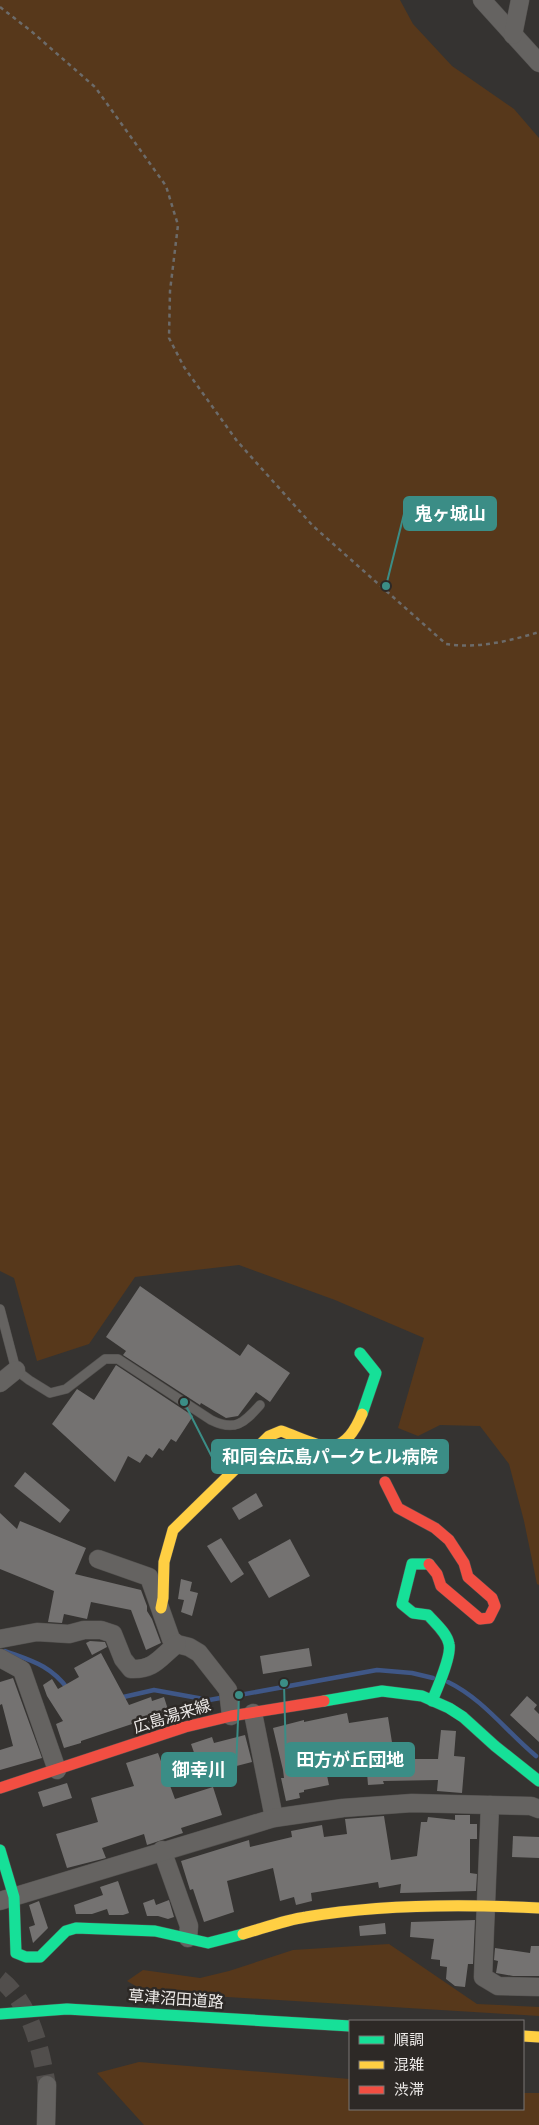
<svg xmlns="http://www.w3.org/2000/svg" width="539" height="2125" viewBox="0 0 539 2125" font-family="'Work Sans','Noto Sans JP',sans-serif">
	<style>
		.green { fill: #57381b }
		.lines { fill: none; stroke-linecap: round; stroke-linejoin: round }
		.stream { stroke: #3f5787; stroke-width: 4.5 }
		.building { fill: #747271 }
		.street-tunnel { stroke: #514e4c; stroke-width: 18; stroke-dasharray: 18 9; stroke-linecap: butt }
		.lane-casing { stroke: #53514f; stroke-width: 10 }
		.street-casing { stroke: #53514f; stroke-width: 19 }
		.fast-casing { stroke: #53514f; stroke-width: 12 }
		.slow-casing { stroke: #53514f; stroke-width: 12 }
		.jam-casing { stroke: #53514f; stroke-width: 12 }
		.path { stroke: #6c6b6a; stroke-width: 2.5; stroke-dasharray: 4 4; stroke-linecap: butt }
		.lane { stroke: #656361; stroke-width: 9 }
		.street { stroke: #656361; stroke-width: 18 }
		.fast { stroke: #16e098; stroke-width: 11 }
		.slow { stroke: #ffcf43; stroke-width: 11 }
		.jam { stroke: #f24e42; stroke-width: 11 }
		.labels { text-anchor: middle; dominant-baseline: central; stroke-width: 5; stroke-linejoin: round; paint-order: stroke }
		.street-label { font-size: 16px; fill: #edeae8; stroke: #2d2926 }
		.leader { fill: none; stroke: #3b8d86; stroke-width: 2 }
		.callout-dot { fill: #3b8d86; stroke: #2d2926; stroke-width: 2 }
		.callout { fill: #3b8d86; stroke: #3b8d86; stroke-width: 2 }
		.callout-label { font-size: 18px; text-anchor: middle; font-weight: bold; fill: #fff }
	</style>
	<rect width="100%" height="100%" fill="#353331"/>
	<g class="green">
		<polygon points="0,0 400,0 413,24 452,66 514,109 539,138 539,1585 537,1584 524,1521 509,1464 480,1426 440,1425 418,1436 398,1428 424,1338 335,1300 239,1265 135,1277 89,1344 37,1361 14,1278 0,1271"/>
		<polygon points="389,1944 477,2004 539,2007 539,2016 146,1992 127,1981 143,1970 200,1978 229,1971 293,1950"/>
		<polygon points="139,2062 350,2079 350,2109 523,2109 523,2093 539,2093 539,2125 144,2125 97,2073"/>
	</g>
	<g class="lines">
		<g class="stream">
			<path d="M5,1651c27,10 45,14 63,38"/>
			<path d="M448,1682c35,17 58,49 88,74"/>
			<polyline points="234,1696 377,1670 412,1673 433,1678"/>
			<polyline points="119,1698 154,1690 209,1700 226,1697"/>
		</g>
	</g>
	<g class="building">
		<polygon points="140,1286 240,1356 248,1344 290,1373 270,1402 256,1392 238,1416 226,1418 201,1403 200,1405 123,1355 126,1351 106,1337"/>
		<polygon points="116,1365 193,1416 176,1442 171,1439 163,1451 159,1448 152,1458 146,1454 140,1463 128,1456 115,1482 52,1424 77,1389 94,1400"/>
		<polygon points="25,1472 70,1510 60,1523 14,1486"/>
		<polygon points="256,1493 263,1506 239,1520 232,1508"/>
		<polygon points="0,1513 17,1529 20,1521 86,1548 75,1574 141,1590 147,1606 147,1611 152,1619 161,1643 146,1650 131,1610 91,1602 87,1619 64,1614 62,1623 48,1622 54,1591 0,1569"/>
		<polygon points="221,1538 244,1574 231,1583 207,1546"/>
		<polygon points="290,1539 310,1576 269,1598 248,1562"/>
		<polygon points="181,1579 192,1582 190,1591 198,1593 192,1616 181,1612 184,1600 178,1599"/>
		<polygon points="90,1641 105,1642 107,1647 92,1655 86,1643"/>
		<polygon points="309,1648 312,1666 263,1674 260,1656"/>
		<polygon points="101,1653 129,1705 151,1697 152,1701 164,1697 170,1716 149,1723 147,1719 81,1741 81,1743 64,1748 56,1724 63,1721 47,1696 43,1685 52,1679 58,1689 79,1677 74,1668"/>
		<polygon points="13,1678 42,1758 0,1770 0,1750 13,1746 2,1704 0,1705 0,1682"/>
		<polygon points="527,1696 537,1705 534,1709 539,1714 539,1742 510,1715"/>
		<polygon points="347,1713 349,1723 388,1717 394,1755 407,1755 408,1759 438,1759 441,1730 456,1731 454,1756 465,1757 462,1793 437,1791 438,1780 383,1781 384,1784 368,1785 365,1749 360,1750 360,1748 323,1756 329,1785 304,1790 304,1792 299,1793 300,1798 286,1801 281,1778 284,1778 283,1770 273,1728 304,1720 304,1722"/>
		<polygon points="245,1735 252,1762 221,1770 223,1775 204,1781 191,1744 212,1737 214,1743"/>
		<polygon points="158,1753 175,1799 213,1787 222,1815 181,1828 183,1833 147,1845 144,1834 102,1848 106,1858 67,1868 56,1834 98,1822 91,1798 134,1786 126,1763"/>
		<polygon points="67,1783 72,1798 43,1807 38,1792"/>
		<polygon points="455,1815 470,1815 470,1824 477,1824 477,1839 470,1839 470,1873 477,1874 476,1891 400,1893 401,1884 379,1888 378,1882 311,1893 312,1901 296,1905 294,1897 280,1901 273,1868 227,1881 234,1912 204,1922 193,1889 190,1890 181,1861 249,1840 250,1847 292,1837 291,1831 322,1825 324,1837 347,1834 345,1819 384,1816 391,1860 417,1856 421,1822 427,1822 428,1817 455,1820"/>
		<polygon points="513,1836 539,1837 539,1858 512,1857"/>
		<polygon points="118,1881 129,1913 123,1915 109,1915 107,1909 92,1914 76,1914 74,1905 103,1895 100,1887"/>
		<polygon points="154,1899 156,1905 169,1900 174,1917 168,1919 158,1916 147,1916 143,1903"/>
		<polygon points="39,1901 48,1928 33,1943 29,1927 35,1925 29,1905"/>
		<polygon points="475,1920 473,1964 468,1964 465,1987 455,1986 446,1979 447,1967 440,1966 440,1960 431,1959 434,1939 410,1937 411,1922"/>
		<polygon points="385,1923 386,1934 360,1936 359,1926"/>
		<polygon points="531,1946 539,1946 539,1976 513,1976 496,1973 498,1961 494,1960 495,1948 530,1953"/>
	</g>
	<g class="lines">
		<path class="street-tunnel" d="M0,1979c31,25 40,68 47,106"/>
		<g class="lane-casing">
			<path id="lane" d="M0,1309l16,61 13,10 21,13 16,-4 39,-30h13l93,61c24,12 33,3 49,-15"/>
		</g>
		<g class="street-casing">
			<g id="street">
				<polyline points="482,0 539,63"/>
				<polyline points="513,35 520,0"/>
				<polyline points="0,1383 16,1370"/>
				<polyline points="98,1559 149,1577 171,1639 177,1644 189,1647 199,1653 228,1690 231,1716"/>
				<path d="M0,1639l37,-7 32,2 15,-4h17l12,4 10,25 8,10c24,1 29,-12 46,-25"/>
				<polyline points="0,1658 22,1670 57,1770"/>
				<polyline points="253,1713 274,1818"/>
				<polyline points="490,1805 483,1977 498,1986 539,1987"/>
				<polyline points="162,1850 189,1926 188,1938"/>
				<polyline points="0,1901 274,1818 343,1808 412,1803 531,1806 539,1809"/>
				<polyline points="46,2125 47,2085"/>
			</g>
		</g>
		<g class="fast-casing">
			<g id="fast">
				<polyline points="360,1353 376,1373 362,1414"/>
				<path d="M429,1564h-17l-10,40 11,9 15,2c7,8 19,18 21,29 3,11 -12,45 -17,57"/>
				<polyline points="324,1701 382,1691 422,1696 449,1708 463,1717 495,1746 539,1781"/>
				<polyline points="0,1850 14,1897 16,1953 26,1957 40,1957 66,1931 76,1928 155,1931 208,1943 243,1934"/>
				<polyline points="0,2014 67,2009 350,2026"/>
			</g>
		</g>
		<g class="slow-casing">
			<g id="slow">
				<path d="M161,1608l2,-10 1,-36 9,-32 96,-94 12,-5c39,14 61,32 81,-17"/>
				<path d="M243,1934c21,-6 42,-14 63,-17 76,-13 156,-13 233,-9"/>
				<polyline points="523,2036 539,2037"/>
			</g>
		</g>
		<g class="jam-casing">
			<g id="jam">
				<polyline points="385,1482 398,1508 435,1528 449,1540 464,1563 468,1577 492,1598 495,1606 489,1618 480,1619 441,1586 437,1574 429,1564"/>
				<polyline points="0,1788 185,1727 231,1716 324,1701"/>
			</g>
		</g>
		<path class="path" d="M0,7l31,24 64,56 71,99 12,39 -8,66 -1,47 15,29 53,74 76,85 133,118c30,5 64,-3 93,-12"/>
		<use href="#lane" class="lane"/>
		<use href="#street" class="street"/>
		<use href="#fast" class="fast"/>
		<use href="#slow" class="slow"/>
		<use href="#jam" class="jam"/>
	</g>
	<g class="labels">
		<g class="street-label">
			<text transform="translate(172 1716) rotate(-17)">広島湯来線</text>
			<text transform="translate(176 1999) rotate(4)">草津沼田道路</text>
		</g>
	</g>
	<path class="leader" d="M386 586L404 514M184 1402L212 1457M284 1683L286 1760M239 1695L236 1770"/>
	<g class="callout-dot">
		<circle cx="386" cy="586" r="5"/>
		<circle cx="184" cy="1402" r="5"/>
		<circle cx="284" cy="1683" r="5"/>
		<circle cx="239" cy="1695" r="5"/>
	</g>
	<g class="callout">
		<rect x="404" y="497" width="92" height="33" rx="5"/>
		<rect x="212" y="1440" width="236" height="33" rx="5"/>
		<rect x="286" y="1743" width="128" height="33" rx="5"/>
		<rect x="162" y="1753" width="74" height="33" rx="5"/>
	</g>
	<g class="callout-label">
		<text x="450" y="520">鬼ヶ城山</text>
		<text x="330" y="1463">和同会広島パークヒル病院</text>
		<text x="350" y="1766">田方が丘団地</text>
		<text x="199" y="1776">御幸川</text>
	</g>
	<rect x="349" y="2020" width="175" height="90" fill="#2d2926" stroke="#7a7674"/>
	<rect x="359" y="2036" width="25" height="8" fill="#16e098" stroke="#7a7674"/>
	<text x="394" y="2045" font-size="15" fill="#edeae8">順調</text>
	<rect x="359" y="2061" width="25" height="8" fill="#ffcf43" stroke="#7a7674"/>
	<text x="394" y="2070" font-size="15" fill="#edeae8">混雑</text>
	<rect x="359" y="2086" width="25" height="8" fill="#f24e42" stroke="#7a7674"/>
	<text x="394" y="2095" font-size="15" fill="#edeae8">渋滞</text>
</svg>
